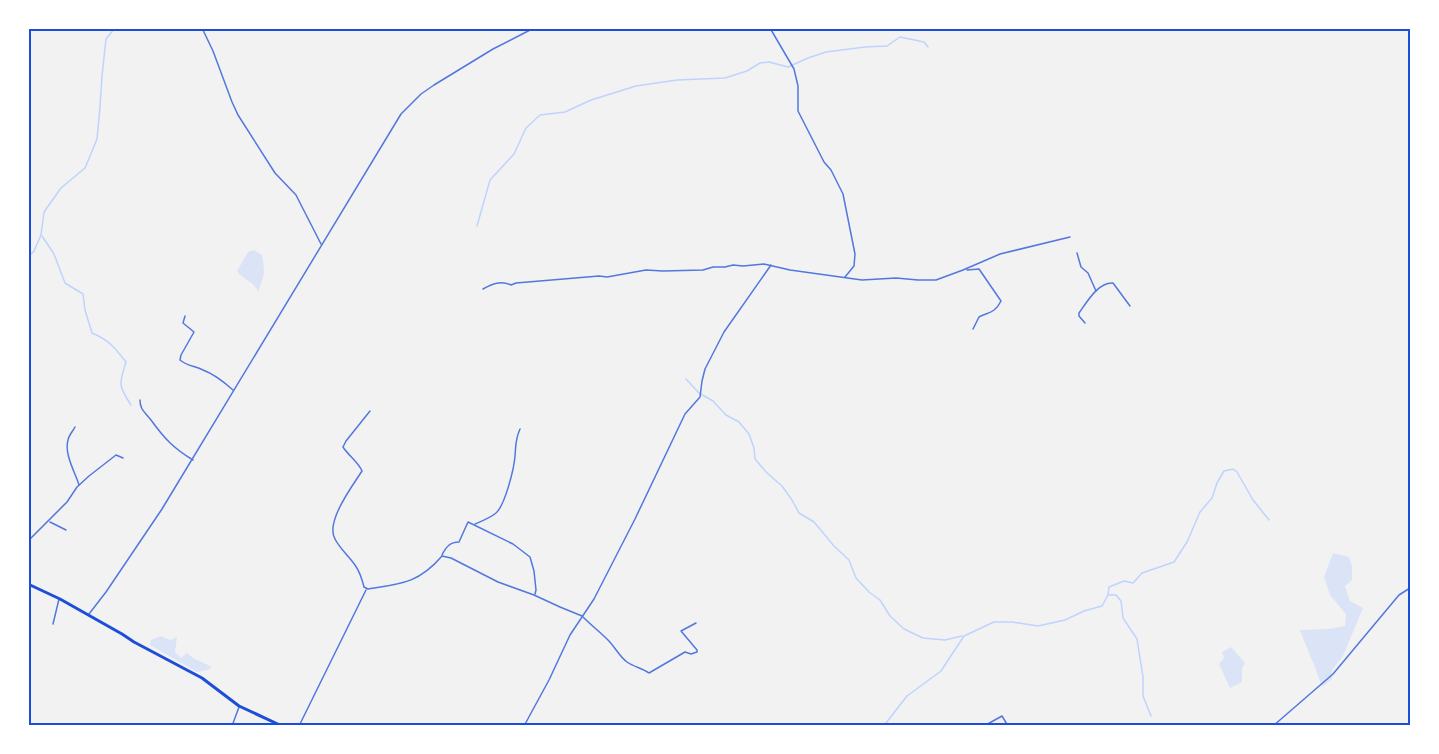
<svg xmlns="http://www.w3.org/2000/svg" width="1439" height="754" viewBox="0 0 1439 754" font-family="'Titillium Web',sans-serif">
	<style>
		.green { fill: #dbe4f7 }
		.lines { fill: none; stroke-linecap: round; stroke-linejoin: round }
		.stream { stroke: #bfd3fe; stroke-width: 1.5 }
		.minor { stroke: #5277de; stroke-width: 1.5 }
		.primary { stroke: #1d4ed8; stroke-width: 3 }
		.neatline { fill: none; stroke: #1d4ed8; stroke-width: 2 }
	</style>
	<rect width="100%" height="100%" fill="#f2f2f2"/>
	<g class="green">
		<path d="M254,250l8,5c3,19 3,18 -4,37 -4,-11 -15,-12 -21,-21l11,-19z"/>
		<path d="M1333,553l16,4 3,9v14l-7,6 5,15 13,7 -20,48 -11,14v9l-10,8c-6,-20 -15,-37 -22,-57l28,-1 17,-3 1,-12 -16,-19 -6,-18z"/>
		<polygon points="161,636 170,640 177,637 175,652 181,658 187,653 193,658 212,667 208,670 197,672 150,645 151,640"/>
		<polygon points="1231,647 1245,663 1242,668 1242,682 1230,688 1219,664 1224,658 1222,652"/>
	</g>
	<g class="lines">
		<g class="stream">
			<polyline points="477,226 490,180 514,154 526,128 540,115 565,112 591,100 636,86 677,80 725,78 747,71 760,63 769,62 788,67 808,58 826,52 865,47 887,46 900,37 924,42 928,47"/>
			<path d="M42,236l12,18 11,29 18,11 2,16 7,23c17,7 23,15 34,29 -7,22 -8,23 5,43"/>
			<polyline points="28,257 34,251 41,235 44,212 61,188 85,168 97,139 100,107 102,76 106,39 115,28"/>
			<polyline points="686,379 699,393 713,401 726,415 739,422 749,434 754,448 755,459 767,473 782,486 792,500 799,513 814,522 834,546 849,560 856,578 869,592 880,600 890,616 904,629 923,638 945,640 962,636"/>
			<polyline points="1108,595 1116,595 1121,601 1123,618 1137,639 1143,677 1143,696 1151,716"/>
			<polyline points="882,726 886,723 907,696 941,671 964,636 994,622 1012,622 1038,626 1065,620 1084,611 1102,606 1108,595 1109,587 1124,581 1133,583 1142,573 1174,562 1187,542 1200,512 1212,498 1217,483 1224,471 1233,469 1237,472 1253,500 1269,520"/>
		</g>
		<g class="minor">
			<polyline points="202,28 213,51 232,102 238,115 275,173 296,195 321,244"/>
			<polyline points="770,28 794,69 798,86 798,111 824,162 831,170 843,194 855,254 854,266 845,277"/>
			<polyline points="1077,253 1081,267 1088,273 1096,291"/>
			<path d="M967,270l12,-1 22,32c-6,12 -12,11 -22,16l-6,12"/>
			<path d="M483,289c9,-5 18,-9 28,-4l5,-2 83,-7 8,1 39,-7 17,1 40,-1 10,-3h12l8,-2 10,1 21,-2 26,6 72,10 34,-2 22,2h18l27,-10 37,-16 70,-17"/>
			<path d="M185,316l-2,7 11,9 -13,23 -1,5c7,6 15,6 23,10 11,4 21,12 30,20"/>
			<path d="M1085,323l-6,-7v-3c8,-11 19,-31 34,-30l17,23"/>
			<path d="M140,400c0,10 5,12 11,20 13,18 22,28 42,40"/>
			<path d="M370,411l-24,30 -3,6c5,8 16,16 19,24 -9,14 -37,51 -27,68 5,10 14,17 20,26 5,7 7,14 9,22l4,2c33,-5 51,-6 74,-33l9,2 47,24 36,13 26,12 22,9"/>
			<path d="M75,427c-2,4 -6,8 -7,13 -4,14 7,32 11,45"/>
			<polyline points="50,522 66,530"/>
			<path d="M475,524c7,-3 15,-6 21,-11 9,-8 18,-44 19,-57 1,-11 0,-16 5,-27"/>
			<polyline points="28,541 67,502 77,487 89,476 116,455 123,458"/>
			<path d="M442,555c4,-8 8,-13 17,-13l9,-20 45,22 17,13 4,14 2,19 -1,4"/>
			<polyline points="89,614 106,592 162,509 401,114 421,94 434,85 493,49 534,28"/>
			<path d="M583,617c8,8 17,15 25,23 7,7 11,16 19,22 7,5 15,6 22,11l36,-21 6,2 6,-2v-2l-16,-19 15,-8"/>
			<polyline points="53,624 59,599"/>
			<polyline points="232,726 239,707"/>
			<polyline points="299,726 366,590"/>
			<polyline points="524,726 549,680 570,635 594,599 635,519 685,414 700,397 702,381 705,369 724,332 771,265"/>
			<polyline points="984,726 1002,716 1008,726"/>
			<polyline points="1273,726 1333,674 1399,595 1410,588"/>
		</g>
		<polyline class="primary" points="28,584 60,599 122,634 134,642 202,678 239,706 282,726"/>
	</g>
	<rect width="1439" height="754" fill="none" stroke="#ffffff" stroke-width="60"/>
	<rect x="30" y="30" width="1379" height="694" class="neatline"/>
</svg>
